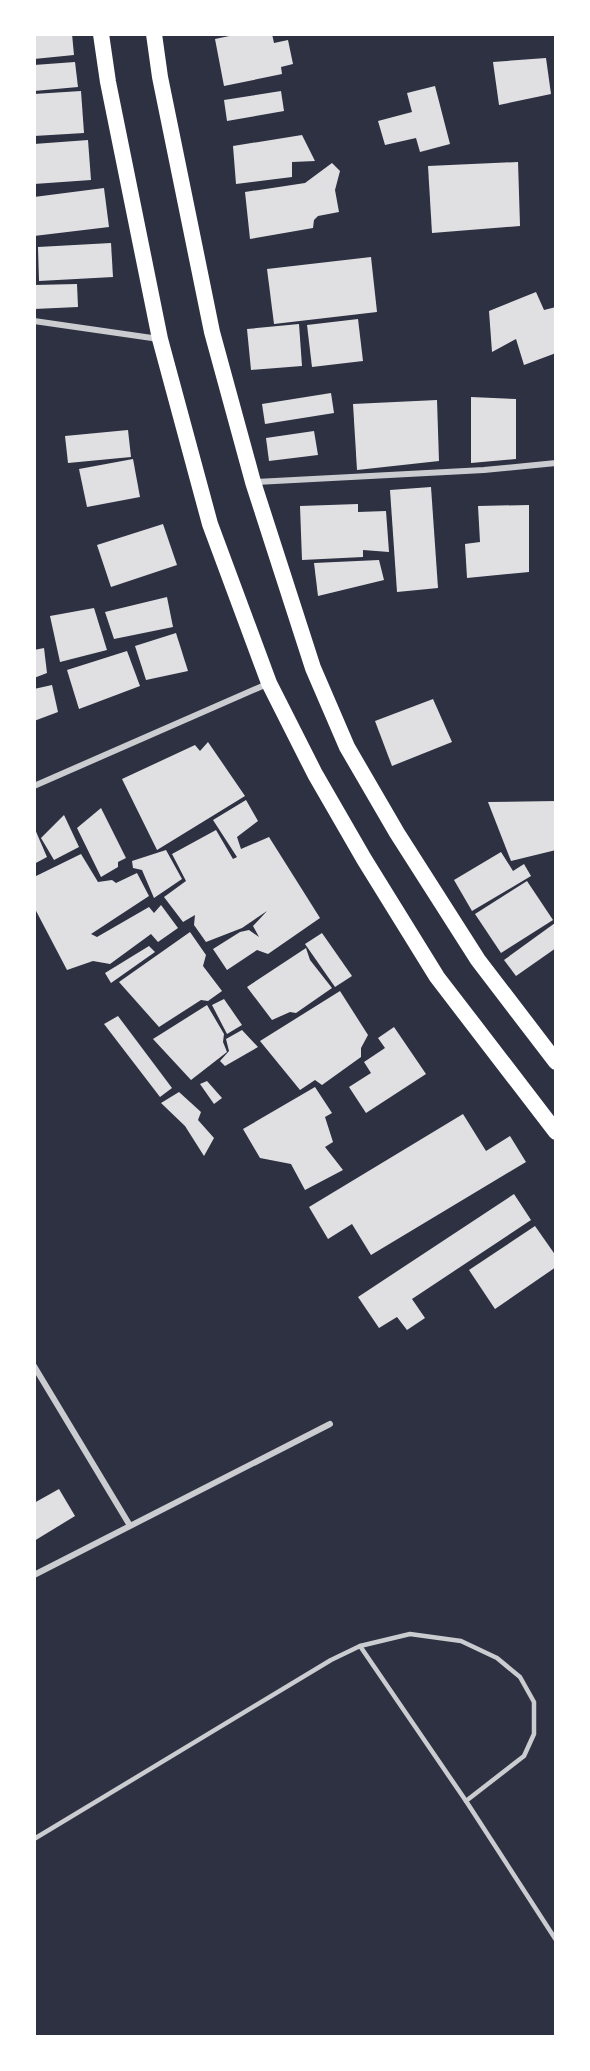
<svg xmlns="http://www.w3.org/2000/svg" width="590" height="2071" viewBox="0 0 590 2071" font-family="'Roboto Condensed',sans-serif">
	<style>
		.building { fill: #e0e0e3 }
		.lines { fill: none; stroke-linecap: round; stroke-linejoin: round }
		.service { stroke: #caccd0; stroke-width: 4.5 }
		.minor { stroke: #caccd0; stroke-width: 6 }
		.trunk { stroke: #fff; stroke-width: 16 }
	</style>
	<rect width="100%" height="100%" fill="#2d3142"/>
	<g class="building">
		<polygon points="34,34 72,34 74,55 34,59"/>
		<polygon points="239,34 272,34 274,43 288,40 293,64 281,67 282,74 224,86 215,39"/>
		<polygon points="546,58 551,94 499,105 493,62"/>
		<polygon points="75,62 78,87 34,91 34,65"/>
		<polygon points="435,86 450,144 420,152 416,138 385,145 378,121 412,112 407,93"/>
		<polygon points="81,91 84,133 34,136 34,94"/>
		<polygon points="281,91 284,111 227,121 224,100"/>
		<polygon points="302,135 315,161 292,162 292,177 236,184 233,146"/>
		<polygon points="88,140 91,180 34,184 34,144"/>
		<polygon points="518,162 520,226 432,233 428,166"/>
		<polygon points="332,163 340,171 335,190 339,212 318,216 314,220 313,228 250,239 245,192 305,183"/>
		<polygon points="104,188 109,227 34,236 34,197"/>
		<polygon points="111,243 113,277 39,281 38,247"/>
		<polygon points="371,257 377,312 274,324 267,269"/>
		<polygon points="77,284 78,307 34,309 34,285"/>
		<polygon points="536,292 544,310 556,307 556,353 524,365 516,339 492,352 489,311"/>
		<polygon points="358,319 363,361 312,367 307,325"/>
		<polygon points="299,324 302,366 251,370 247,329"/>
		<polygon points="331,393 334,413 265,424 262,404"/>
		<polygon points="471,397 516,399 516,459 471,463"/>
		<polygon points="437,400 439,461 357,470 353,404"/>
		<polygon points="128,430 131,457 68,463 65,436"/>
		<polygon points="314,431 318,455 269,461 266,438"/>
		<polygon points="133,459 140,497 87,507 79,469"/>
		<polygon points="431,487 438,588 397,592 390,490"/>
		<polygon points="358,504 358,512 386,511 389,552 363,550 363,557 302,560 300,506"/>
		<polygon points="529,505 529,572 467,578 465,544 480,542 478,506"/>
		<polygon points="163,524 177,565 111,587 97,545"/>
		<polygon points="379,560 384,580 318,596 314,563"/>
		<polygon points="167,597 173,627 114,639 105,612"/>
		<polygon points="94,608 107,650 60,662 50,616"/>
		<polygon points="176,633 188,671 146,680 135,646"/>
		<polygon points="44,648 47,673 34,678 34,650"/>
		<polygon points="127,651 140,686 79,709 67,670"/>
		<polygon points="52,685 58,712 34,721 34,689"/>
		<polygon points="433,699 452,742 392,766 375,721"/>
		<polygon points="208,742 245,796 157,850 122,779 195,745 200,751"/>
		<polygon points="246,800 258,821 237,837 241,849 269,837 320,918 268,954 257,950 227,970 213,949 240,932 249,930 259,937 253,926 267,911 242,928 206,942 194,925 195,915 183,922 164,897 186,881 172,854 216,830 233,859 237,857 213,820"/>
		<polygon points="556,801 556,850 511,861 488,802"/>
		<polygon points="101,808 126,858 118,862 118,867 101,877 77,828"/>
		<polygon points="64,815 79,847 54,860 41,838"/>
		<polygon points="34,827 47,857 34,864"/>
		<polygon points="166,850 182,879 154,898 142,870 133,868 132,861"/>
		<polygon points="501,852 513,871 524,864 531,876 472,911 454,880"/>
		<polygon points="81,854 98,882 112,880 116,883 137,873 149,896 91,934 97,937 149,907 154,913 161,905 178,928 158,942 151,934 110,964 93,961 67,970 34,907 34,877"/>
		<polygon points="527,881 553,920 501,953 475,914"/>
		<polygon points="555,923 556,948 516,976 504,960"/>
		<polygon points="190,932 206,955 203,966 222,991 208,1001 201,1000 159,1027 119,982"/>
		<polygon points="322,933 352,976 335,987 305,944"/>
		<polygon points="149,946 155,952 111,983 105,973"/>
		<polygon points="306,948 310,960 332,988 296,1013 290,1012 272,1020 247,987"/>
		<polygon points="340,991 368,1035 361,1048 361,1057 322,1085 315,1080 300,1090 260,1041"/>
		<polygon points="224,999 242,1025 227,1034 212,1005"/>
		<polygon points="207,1005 224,1034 223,1042 227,1052 191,1080 153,1039"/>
		<polygon points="118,1016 172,1088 160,1097 104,1024"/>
		<polygon points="394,1027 426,1074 366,1113 349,1087 371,1073 364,1062 385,1048 378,1038"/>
		<polygon points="242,1030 258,1047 225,1066 220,1061 229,1051 226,1039"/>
		<polygon points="207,1081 222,1098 214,1104 200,1084"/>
		<polygon points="315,1087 332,1113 325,1117 333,1142 325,1147 343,1170 305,1190 291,1164 260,1158 243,1129"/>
		<polygon points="179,1092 201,1112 198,1120 214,1138 204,1156 185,1126 161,1103"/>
		<polygon points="463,1114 486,1151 510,1136 526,1162 371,1255 352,1224 328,1239 309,1207"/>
		<polygon points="514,1194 531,1220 412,1299 425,1318 407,1330 397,1317 379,1328 358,1297"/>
		<polygon points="535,1226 556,1256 556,1267 495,1309 469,1270"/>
		<polygon points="59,1489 75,1516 34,1541 34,1503"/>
	</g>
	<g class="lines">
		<g class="service">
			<polyline points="360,1646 466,1801 556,1940"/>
			<polyline points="34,1839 331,1660 360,1646 410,1634 461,1641 497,1658 520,1677 534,1702 534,1734 524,1756 466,1801"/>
		</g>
		<g class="minor">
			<polyline points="34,321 159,339"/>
			<polyline points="256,482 484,470 556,463"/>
			<polyline points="34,786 267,684"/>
			<polyline points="34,1366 129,1524"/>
			<polyline points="34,1575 330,1424"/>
		</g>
		<g class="trunk">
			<polyline points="101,34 108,82 160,339 210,524 269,683 315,774 364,859 437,977 556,1132"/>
			<polyline points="154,34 160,77 212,332 253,482 313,668 347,747 397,833 478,960 556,1062"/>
		</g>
	</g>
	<rect width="590" height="2071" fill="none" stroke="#ffffff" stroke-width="72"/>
</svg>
